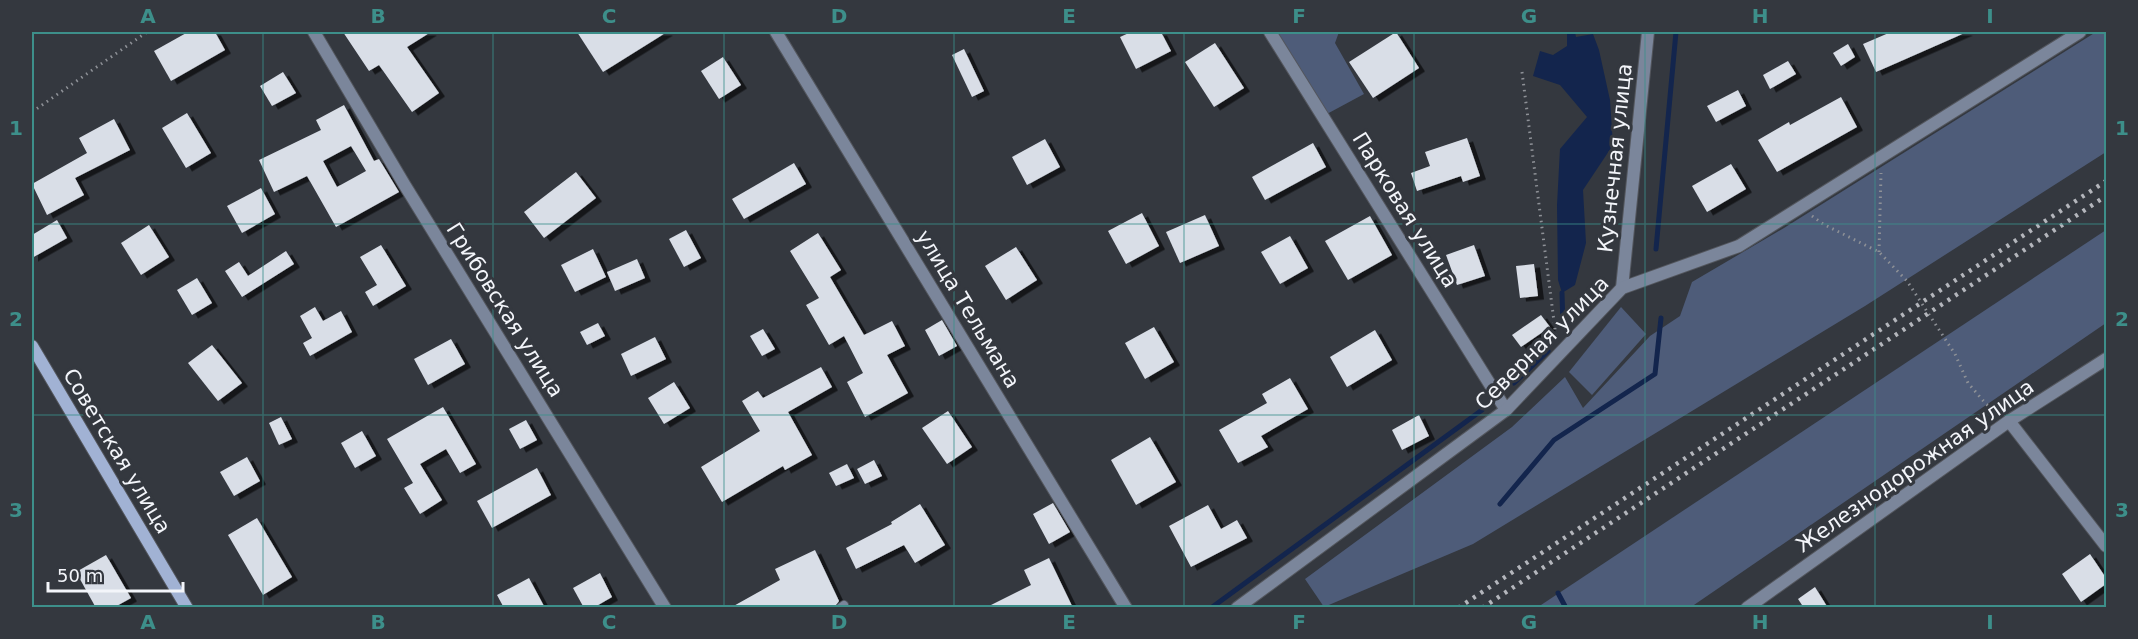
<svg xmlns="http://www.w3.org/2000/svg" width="2138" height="639" viewBox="0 0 2138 639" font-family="'DejaVu Sans',sans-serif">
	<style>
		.green { fill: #4e5c79 }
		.water { fill: #13254d }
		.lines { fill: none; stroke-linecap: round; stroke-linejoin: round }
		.stream { stroke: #13254d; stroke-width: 5 }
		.building { fill: #d9dee7; fill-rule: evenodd; filter: url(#shadow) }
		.lane-casing { stroke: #53565d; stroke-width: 10 }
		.street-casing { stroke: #53565d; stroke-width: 14 }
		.secondary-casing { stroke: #53565d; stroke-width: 14 }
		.path { stroke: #8e9197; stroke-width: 3; stroke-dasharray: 1.5 4.5; stroke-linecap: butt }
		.lane { stroke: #7b869b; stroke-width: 8 }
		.street { stroke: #7b869b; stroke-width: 12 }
		.secondary { stroke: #a1b2d4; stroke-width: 12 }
		.rail { stroke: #b4b6bc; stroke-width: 4.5; stroke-dasharray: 3 6; stroke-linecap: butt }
		.grid { fill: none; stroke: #3d8f8a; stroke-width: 1.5; stroke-opacity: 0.55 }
		.labels { text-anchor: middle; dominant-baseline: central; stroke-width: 6; stroke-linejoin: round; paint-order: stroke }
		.street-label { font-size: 21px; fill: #f3f5fa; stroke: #34383f }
		.neatline { fill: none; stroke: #3d8f8a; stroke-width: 2 }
		.grid-label { font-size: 20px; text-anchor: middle; font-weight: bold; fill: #3d8f8a }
	</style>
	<defs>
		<filter id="shadow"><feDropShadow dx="6" dy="3.5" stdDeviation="0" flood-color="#0009"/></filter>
	</defs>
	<rect width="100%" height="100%" fill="#34383f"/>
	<g class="green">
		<polygon points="1273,32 1339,32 1335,43 1364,94 1325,115"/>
		<polygon points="2096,32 2106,32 2106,152 1865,306 1473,544 1324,607 1305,579 1512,427 1565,377 1583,408 1650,336 1680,316 1692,282 1784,228"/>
		<polygon points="2106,230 2106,323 1691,607 1538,607"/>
		<polygon points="1621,307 1646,334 1592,395 1569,372"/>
	</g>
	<polygon class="water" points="1567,32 1575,32 1576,37 1593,34 1599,50 1610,100 1613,145 1583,190 1586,243 1575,285 1562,293 1558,280 1557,205 1560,149 1587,117 1560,85 1533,76 1540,51 1553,55 1567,46"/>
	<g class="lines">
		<g class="stream">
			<polyline points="1656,249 1676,32"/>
			<polyline points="1562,293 1563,326"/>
			<polyline points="1514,383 1548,351"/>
			<polyline points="1500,504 1554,440 1655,374 1661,318"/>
			<polyline points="1558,593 1566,608"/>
			<polyline points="1211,608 1482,410"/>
		</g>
	</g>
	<g class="building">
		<polygon points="188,32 215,32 225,50 171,81 154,51"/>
		<polygon points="343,32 431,32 407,47 439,93 412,112 379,65 369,71"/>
		<polygon points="577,32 667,32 603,72"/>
		<polygon points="1131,32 1161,32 1171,51 1136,69 1120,37"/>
		<polygon points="1396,32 1419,68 1373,98 1349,62"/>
		<polygon points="1891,32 1967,32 1876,72 1863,44"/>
		<polygon points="1215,43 1244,88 1214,107 1185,62"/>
		<polygon points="1848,44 1855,57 1841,66 1833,53"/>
		<polygon points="964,49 984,91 972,97 952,55"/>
		<polygon points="723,57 741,85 719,99 701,71"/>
		<polygon points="1788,61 1796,74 1770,89 1763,75"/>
		<polygon points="283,72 296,93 272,106 260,86"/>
		<polygon points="1738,90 1746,106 1716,122 1707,106"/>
		<polygon points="1841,97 1857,127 1777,172 1758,140 1789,122 1790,125"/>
		<path d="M344,105l30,56 5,-2 20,33 -63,35 -29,-51 -33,16 -15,-32 62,-30 -5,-10zM351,146l15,25 -29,16 -14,-26z"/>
		<polygon points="187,113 211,153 186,168 162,128"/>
		<polygon points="114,119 130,150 75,178 84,195 47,215 32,184 87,153 79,138"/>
		<polygon points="1467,138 1480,176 1463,182 1461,176 1417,191 1411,173 1430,166 1425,152"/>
		<polygon points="1045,139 1060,167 1027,185 1012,157"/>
		<polygon points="1313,143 1326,167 1265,200 1252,177"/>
		<polygon points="794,163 806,184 744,219 732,199"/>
		<polygon points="1731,164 1746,189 1707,212 1692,186"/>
		<polygon points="576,172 596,198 544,238 524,212"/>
		<polygon points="261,188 275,214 242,233 227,206"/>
		<polygon points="1142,213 1159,246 1126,264 1108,231"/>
		<polygon points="1205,215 1219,246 1180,263 1166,232"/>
		<polygon points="1370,216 1392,255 1348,280 1325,241"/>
		<polygon points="57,220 67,238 32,258 32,235"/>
		<polygon points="149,225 169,257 141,275 121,243"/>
		<polygon points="686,230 701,258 684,267 669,239"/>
		<polygon points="818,233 841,270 830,277 864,335 892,321 905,346 887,355 908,393 865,417 847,382 863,373 844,336 829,345 806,305 819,298 790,251"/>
		<polygon points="1290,236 1308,268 1280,284 1261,252"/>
		<polygon points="381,245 406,286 373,306 365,292 377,285 360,257"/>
		<polygon points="1474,245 1485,276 1457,285 1446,255"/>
		<polygon points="1016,247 1037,280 1006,300 985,266"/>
		<polygon points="593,249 606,277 575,292 561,265"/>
		<polygon points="286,251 294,264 242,297 225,271 239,262 248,276"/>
		<polygon points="637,259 645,278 615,291 607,272"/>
		<polygon points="1534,264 1538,296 1520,298 1516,266"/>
		<polygon points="197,278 212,303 192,315 177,290"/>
		<polygon points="315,307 323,321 341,311 352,332 310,356 303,343 312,338 300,316"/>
		<polygon points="1541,315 1550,327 1521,347 1512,335"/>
		<polygon points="942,320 957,346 939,356 925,330"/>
		<polygon points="598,323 605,336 587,345 580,332"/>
		<polygon points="1154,327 1174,362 1145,379 1125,343"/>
		<polygon points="763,329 775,349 762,356 750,336"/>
		<polygon points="1375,330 1392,360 1347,387 1330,357"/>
		<polygon points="655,337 666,359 631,376 621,354"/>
		<polygon points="451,339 465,364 428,385 414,359"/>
		<polygon points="212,345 242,383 218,401 188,363"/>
		<polygon points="821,367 832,387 788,412 812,455 785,470 783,466 722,502 701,467 760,431 742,401 758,391 763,398"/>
		<polygon points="1290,378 1308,409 1261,436 1268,447 1238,463 1219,430 1267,403 1262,394"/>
		<polygon points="674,382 690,408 664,424 648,398"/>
		<polygon points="443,407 476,464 460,473 446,449 420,464 442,500 420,514 404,488 413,483 387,439"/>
		<polygon points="948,411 972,447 947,464 922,428"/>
		<polygon points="1419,415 1429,436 1402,450 1392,430"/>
		<polygon points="281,417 292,439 279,445 269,423"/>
		<polygon points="526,420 537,440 520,449 509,429"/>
		<polygon points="362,431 376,456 355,468 341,443"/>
		<polygon points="1150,437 1176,482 1136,505 1111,460"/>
		<polygon points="247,457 260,481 234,496 220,472"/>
		<polygon points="874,460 882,476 865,484 857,469"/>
		<polygon points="847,464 854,478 836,486 829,473"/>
		<polygon points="537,468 551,495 492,528 477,501"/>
		<polygon points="1053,503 1070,532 1049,544 1033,514"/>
		<polygon points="920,504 945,545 915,563 904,545 856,569 846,548 892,524 891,522"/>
		<polygon points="1208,505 1221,529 1237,520 1247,538 1191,567 1169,526"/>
		<polygon points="257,518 292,577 263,595 228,535"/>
		<polygon points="815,550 839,601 834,608 730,608 780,580 775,569"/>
		<polygon points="2090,554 2106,578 2106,584 2081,602 2062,574"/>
		<polygon points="106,555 131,598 113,608 96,608 76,572"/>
		<polygon points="1049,558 1073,608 985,608 1031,585 1024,570"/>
		<polygon points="600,573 612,597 593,608 584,608 573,588"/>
		<polygon points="529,578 545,608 504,608 497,595"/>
		<polygon points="1815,587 1828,608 1804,608 1798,599"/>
	</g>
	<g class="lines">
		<g class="lane-casing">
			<polyline id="lane" points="840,608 844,605"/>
		</g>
		<g class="street-casing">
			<g id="street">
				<polyline points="314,32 404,184 665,608"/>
				<polyline points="776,32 1126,608"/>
				<polyline points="1270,32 1506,410"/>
				<polyline points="1622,288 1648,32"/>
				<polyline points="2009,421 2106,546"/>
				<polyline points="1237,608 1506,410 1622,288 1739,246 2080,32"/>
				<polyline points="1747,608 2009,421 2106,359"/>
			</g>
		</g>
		<g class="secondary-casing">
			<polyline id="secondary" points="32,346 187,608"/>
		</g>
		<g class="path">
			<polyline points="1522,72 1556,337"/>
			<polyline points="32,112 147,32"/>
			<polyline points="1812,216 1823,224 1879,252 1907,281 1955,354 1968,383 1986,404 1998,413"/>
			<polyline points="1879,252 1881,173"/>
		</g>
		<use href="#lane" class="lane"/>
		<use href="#street" class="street"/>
		<use href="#secondary" class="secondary"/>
		<g class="rail">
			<polyline points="1458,608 2106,181"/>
			<polyline points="1482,608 2106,196"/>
		</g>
	</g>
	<path class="grid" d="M263,32v576M493,32v576M724,32v576M954,32v576M1184,32v576M1414,32v576M1645,32v576M1875,32v576M32,224h2074M32,415h2074"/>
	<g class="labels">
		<g class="street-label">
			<text transform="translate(1615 158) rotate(-84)">Кузнечная улица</text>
			<text transform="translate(1405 210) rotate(58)">Парковая улица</text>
			<text transform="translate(968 309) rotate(59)">улица Тельмана</text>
			<text transform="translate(505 310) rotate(58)">Грибовская улица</text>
			<text transform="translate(1542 343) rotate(-45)">Северная улица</text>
			<text transform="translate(117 451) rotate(59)">Советская улица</text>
			<text transform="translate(1915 466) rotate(-35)">Железнодорожная улица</text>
		</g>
	</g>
	<rect width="2138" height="639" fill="none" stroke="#34383f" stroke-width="66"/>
	<path d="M48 582v9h135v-9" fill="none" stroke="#f3f5fa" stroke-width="3"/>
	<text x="57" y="582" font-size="18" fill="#f3f5fa" stroke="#34383f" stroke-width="4.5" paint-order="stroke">50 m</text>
	<rect x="33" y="33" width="2072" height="573" class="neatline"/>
	<g class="grid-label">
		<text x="148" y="23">A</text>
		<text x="378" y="23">B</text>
		<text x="609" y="23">C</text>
		<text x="839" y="23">D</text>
		<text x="1069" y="23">E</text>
		<text x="1299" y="23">F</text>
		<text x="1529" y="23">G</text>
		<text x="1760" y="23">H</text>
		<text x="1990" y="23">I</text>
		<text x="16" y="135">1</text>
		<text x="2122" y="135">1</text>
		<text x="16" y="326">2</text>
		<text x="2122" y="326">2</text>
		<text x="16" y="517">3</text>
		<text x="2122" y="517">3</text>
		<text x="148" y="629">A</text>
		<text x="378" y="629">B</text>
		<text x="609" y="629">C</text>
		<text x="839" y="629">D</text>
		<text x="1069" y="629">E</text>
		<text x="1299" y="629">F</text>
		<text x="1529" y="629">G</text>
		<text x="1760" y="629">H</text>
		<text x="1990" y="629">I</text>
	</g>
</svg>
